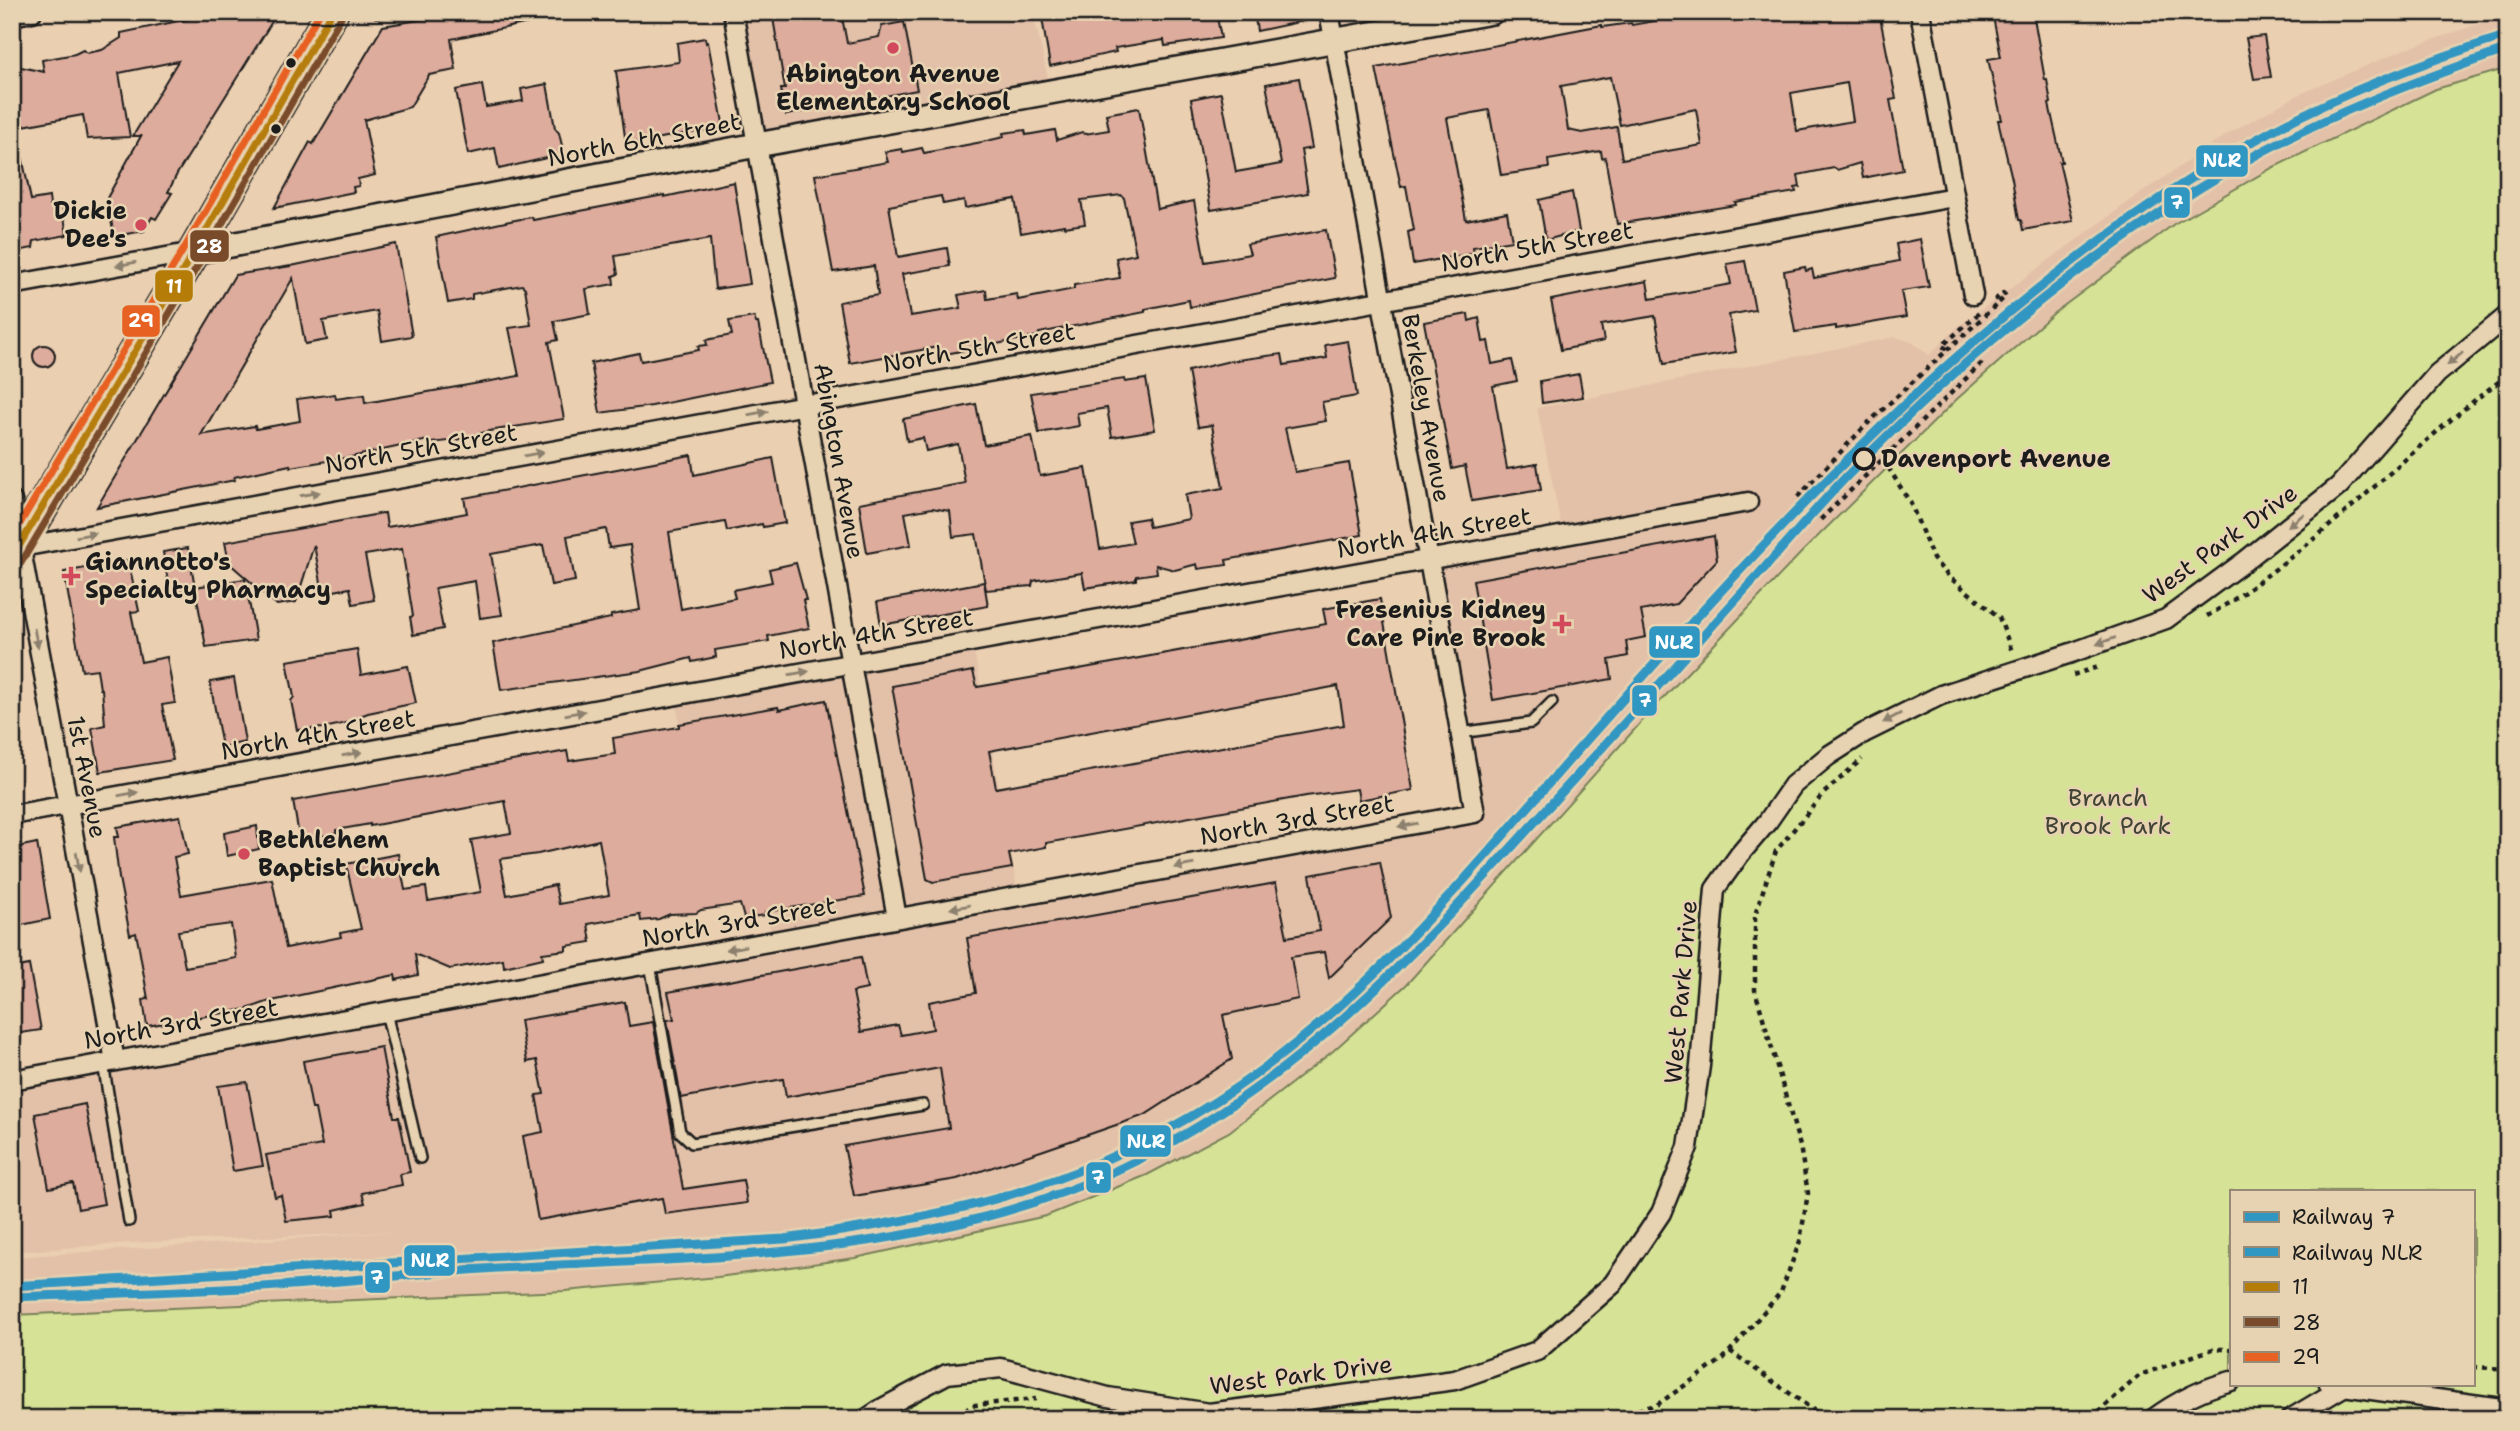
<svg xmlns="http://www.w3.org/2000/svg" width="2520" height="1431" viewBox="0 0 2520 1431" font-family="'Shantell Sans',sans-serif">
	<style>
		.built { fill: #e3c1a8 }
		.green { fill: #d6e396; stroke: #798059; stroke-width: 2; fill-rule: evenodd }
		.building { fill: #ddac9c; stroke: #1c1c1c; stroke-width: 2; fill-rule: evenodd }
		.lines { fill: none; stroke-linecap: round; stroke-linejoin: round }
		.service-casing { stroke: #1c1c1c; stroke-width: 14 }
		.minor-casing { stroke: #1c1c1c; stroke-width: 23 }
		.tertiary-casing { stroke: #1c1c1c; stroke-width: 28 }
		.primary-casing { stroke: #1c1c1c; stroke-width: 35 }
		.path { stroke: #1c1c1c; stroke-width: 4.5; stroke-dasharray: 5 5; stroke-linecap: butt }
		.service { stroke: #e7d2b1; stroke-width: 9 }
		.minor { stroke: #e7d2b1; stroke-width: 18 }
		.tertiary { stroke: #e7d2b1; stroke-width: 23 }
		.primary { stroke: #fbddab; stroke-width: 30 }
		.bus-1-casing { stroke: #e7d2b1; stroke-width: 12 }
		.bus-2-casing { stroke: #e7d2b1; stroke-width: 12 }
		.bus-3-casing { stroke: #e7d2b1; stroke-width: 12 }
		.bus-1 { stroke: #b57d08; stroke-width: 7 }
		.bus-2 { stroke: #7a4b2a; stroke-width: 7 }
		.bus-3 { stroke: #e76122; stroke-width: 7 }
		.rail-1-casing { stroke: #e7d2b1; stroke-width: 14 }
		.rail-2-casing { stroke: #e7d2b1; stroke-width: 14 }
		.rail-1 { stroke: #3096c2; stroke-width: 9 }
		.rail-2 { stroke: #3096c2; stroke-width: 9 }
		.oneway { fill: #8c806e }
		.poi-dot { fill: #d1495b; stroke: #e7d2b1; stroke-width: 2.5 }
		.bus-dot { fill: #1c1c1c; stroke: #e7d2b1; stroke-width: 2.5 }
		.stop-dot { fill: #e7d2b1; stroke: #1c1c1c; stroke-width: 3.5 }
		.labels { text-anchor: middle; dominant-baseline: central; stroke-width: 5; stroke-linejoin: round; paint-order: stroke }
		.poi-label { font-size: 24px; font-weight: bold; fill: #1c1c1c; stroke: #e7d2b1; text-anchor: end }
		.street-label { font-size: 24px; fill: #1c1c1c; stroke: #e7d2b1 }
		.stop-label { font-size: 24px; font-weight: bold; fill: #1c1c1c; stroke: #e7d2b1; text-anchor: start }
		.park-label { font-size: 24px; fill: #414434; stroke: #e7d2b1 }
		.line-badge { stroke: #e7d2b1; stroke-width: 2.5 }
		.badge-label { font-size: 19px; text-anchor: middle; font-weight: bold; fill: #fff }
	</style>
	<rect width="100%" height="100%" fill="#ebcfb1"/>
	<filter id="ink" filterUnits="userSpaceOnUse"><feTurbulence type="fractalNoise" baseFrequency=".0143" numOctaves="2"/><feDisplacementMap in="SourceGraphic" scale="14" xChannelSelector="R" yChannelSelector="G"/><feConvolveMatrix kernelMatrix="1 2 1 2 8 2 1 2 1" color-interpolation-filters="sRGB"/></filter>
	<g filter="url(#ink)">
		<g class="built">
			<polygon points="739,12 1033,12 1049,83 763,139"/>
			<polygon points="2508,14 2508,68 2436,89 2272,168 2174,224 2054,313 1957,399 1801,553 1651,711 1406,985 1333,1051 1229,1132 1147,1175 1046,1216 855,1258 718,1277 565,1291 12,1315 12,1257 390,1232 131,1243 12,1252 12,1084 773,948 751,817 699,828 675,699 973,645 1018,893 1470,812 1423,565 1564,540 1537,408 1895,337 1912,342 1929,355 1959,326 2127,203 2229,133 2300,94 2403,50"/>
		</g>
		<path class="green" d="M2508,68v1351h-2496v-104l553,-24 153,-14 137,-19 191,-42 101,-41 82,-43 104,-81 73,-66 245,-274 150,-158 156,-154 97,-86 120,-89 98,-56 164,-79zM2231,1191h242v193h-242z"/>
		<g class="building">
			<polygon points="212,12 278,12 177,174 168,192 172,193 156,219 152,217 144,231 114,236 107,198 141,136 133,136 178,61 119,73 130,137 87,139 83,115 12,128 12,65 44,72 42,60 75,54 83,50 87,53 102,50 121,38 121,33 188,19 187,17"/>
			<polygon points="448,12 543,12 543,20 451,39 456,70 429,75 410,107 364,120 375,175 358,179 359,186 353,187 354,192 274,208 310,142 313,144 383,26 449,15"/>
			<polygon points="772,12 841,12 847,43 879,37 882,26 904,22 917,90 786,115 781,89 785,89"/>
			<polygon points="1041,12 1216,12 1221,38 1165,46 1164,40 1115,48 1116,52 1050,66"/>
			<polygon points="1254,12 1307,12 1308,20 1257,31"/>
			<path d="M1679,12h200l17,87 -6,1 13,70 -40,8 -3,-15 -23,7 -3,-2 -11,2 -25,5 2,12 -5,1 1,4 -61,10 1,3 -119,19 -12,-67 -3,1 -1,-7 -53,9 1,8 -48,7 -12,-65 -42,8 19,102 41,-8 5,29 -39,6 1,6 -61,11 -5,-32 6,-2 -8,-44 -5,1 -25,-119 226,-43v2l29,-4 1,2 45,-8zM1610,77l10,48 76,-16 6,36 -80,14 -5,-32 -35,6 -14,-3 -7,-44zM1847,83l6,38 -56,10 -6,-38z"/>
			<polygon points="1992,12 2033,12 2045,80 2047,80 2051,103 2049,104 2062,162 2059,162 2073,221 2023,230 2021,220 2019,220 2012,179 1998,120 2002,120 1988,59 2001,57"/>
			<polygon points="2264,36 2271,77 2254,79 2246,38"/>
			<polygon points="705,38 706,43 708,42 723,123 718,128 626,144 616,71 679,62 677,43"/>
			<polygon points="1299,78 1312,148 1301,150 1308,193 1211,210 1191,99 1221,93 1236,172 1281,164 1266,84"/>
			<polygon points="547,84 555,128 559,133 564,154 499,169 495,148 468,154 456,90 482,85 486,107 523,101 521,89"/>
			<path d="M1139,108l18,101 37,-8 11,61 45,-8 -3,-10 79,-14 9,48 -145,29 -1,-7 -44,9v3l-106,21 -1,3 -72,14 -26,5 -2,-8 -88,16 -11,-61 39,-7 -4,-29 -41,6 -18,-97 73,-13 -3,-10 17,-3 1,3 19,-4 2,5 58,-11 22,-5 -1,-4 22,-3 1,5 29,-5 2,10 25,-8 3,2 24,-4 -3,-16zM1121,195l3,3 12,56 -20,4 4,20 -46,7v4l-56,11 -1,-6 -30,5 -1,-9 -28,5 3,13 -51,8 -8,-42 48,-8 -3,-18 -49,9 -9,-51 52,-10 2,8 21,-4 1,8 50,-9 6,34 43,-8v2l21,-3 -4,-24z"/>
			<polygon points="20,147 31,200 49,197 50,205 62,204 67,235 34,241 33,248 12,252 12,148"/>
			<polygon points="734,182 750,284 715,289 710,239 615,256 618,274 613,276 614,284 586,289 590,314 554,321 558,340 549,342 564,419 489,431 457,440 431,443 428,440 351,457 291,467 290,465 234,477 235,480 97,507 235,275 291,266 396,244 412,336 382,341 377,311 323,321 327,340 305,344 293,278 201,435 255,426 256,429 300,421 297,399 335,394 336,399 364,395 365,403 519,376 509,328 531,325 525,288 522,285 472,294 472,299 448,303 436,237 510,221 532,217 533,220 664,195 664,197"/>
			<polygon points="1572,192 1579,231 1546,240 1539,200"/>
			<polygon points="1920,239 1929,287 1901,291 1906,317 1836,329 1836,326 1795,332 1784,271 1805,267 1806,271 1812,269 1814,278 1899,261 1896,244"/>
			<polygon points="1745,261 1755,310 1729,315 1736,352 1664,364 1655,316 1601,325 1604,341 1561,350 1551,300 1647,281 1650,299 1731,284 1727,264"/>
			<polygon points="1468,314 1469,321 1479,318 1483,342 1488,341 1492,364 1512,360 1517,381 1493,386 1507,469 1537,464 1541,490 1472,501 1465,466 1452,469 1424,322"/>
			<polygon points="754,317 756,323 758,323 770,382 652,406 600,413 591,363 639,353 641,361 699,350 698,346 707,345 706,340 732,335 729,321"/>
			<polygon points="1348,341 1357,396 1322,402 1326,421 1285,428 1295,472 1349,463 1362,535 1226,560 1227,565 1198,569 1197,564 1175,570 1156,565 1157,573 1136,576 1136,580 1085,588 1082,573 1033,581 1032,586 986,590 976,534 953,537 950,511 932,508 905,513 911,545 867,553 859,503 965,483 958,444 926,451 923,438 907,441 903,419 976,404 984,445 1032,436 1040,476 1086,468 1100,549 1133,543 1128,521 1147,518 1149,527 1189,519 1185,495 1223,488 1212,425 1198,427 1188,371 1230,361 1282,354 1284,365 1327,358 1325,345"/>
			<circle cx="44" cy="356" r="11"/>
			<polygon points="1579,374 1583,397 1542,403 1540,381"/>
			<polygon points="1124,379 1125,382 1146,379 1155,430 1112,437 1107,408 1077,413 1079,426 1039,433 1031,393"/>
			<polygon points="691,455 694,475 773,458 785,523 763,527 762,524 727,531 725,522 669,532 681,609 735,598 733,590 772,582 769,569 796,563 806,600 803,600 809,628 768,636 769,641 715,650 716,657 692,662 691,658 640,671 501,690 493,643 611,618 611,615 640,610 630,545 609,548 606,529 567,536 575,581 551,585 543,545 491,554 502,615 480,618 475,581 435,588 443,629 413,635 410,617 413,616 402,549 365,555 374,600 353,604 350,588 323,593 314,545 296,602 277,605 229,563 225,542 385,513 387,527 435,519 467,513 464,498"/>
			<polygon points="1714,536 1717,560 1676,604 1641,611 1646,637 1626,641 1628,656 1609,660 1612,679 1493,700 1473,580"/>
			<polygon points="188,548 195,587 245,579 256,640 206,647 195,588 170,593 163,552"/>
			<polygon points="128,560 139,611 131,612 141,662 167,657 175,703 162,705 173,760 100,772 92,728 105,725 102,689 100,689 97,669 82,671 64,572"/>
			<polygon points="984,582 988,606 881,625 877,602"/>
			<path d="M1380,599l33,191 -54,10 -2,-11 -51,7 -260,47v4l-37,7 3,14 -79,14 -6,-3 -35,-193 81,-15 4,16 47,-8 302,-55 -3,-15zM1338,686l6,39 -348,63 -7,-37z"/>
			<polygon points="357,649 361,675 408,666 416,703 368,713 360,716 360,720 324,728 297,730 291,701 294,697 287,661"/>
			<polygon points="234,678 245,742 222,747 210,682"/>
			<path d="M826,700l39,196 -100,16 1,3 -22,3 -4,-14 -39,6 -5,3 -26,1 -11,5 -18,2 -1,-6 -52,9 3,18 -25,4v4l-24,3 1,5 -39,9 -1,-8 -53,10 -35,-15 3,21 -22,5 -1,-5 -128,27 -20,7 -100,17 -4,-26 5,-1 -9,-51 -3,-15 -6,2 -11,-57 -5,-41h5l-2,-10 63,-11 8,38 -14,3 7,38 91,-16 14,69 55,-11 -1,-4 21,-4 -15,-65 52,-10 7,36 21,-3 2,14 53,-9 -10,-52 40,-7 -6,-32 -135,25v-2l-34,6v3l-36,8 -7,-40 274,-50 2,10 46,-7 -2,-16 66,-11v-3l99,-17 1,3zM599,840l10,55 -50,9 -4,-19 -48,10 -7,-36 38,-5zM231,924l5,34 -51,9 -7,-36z"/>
			<polygon points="257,826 259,849 227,856 224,833"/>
			<polygon points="37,843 50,919 12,927 12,848"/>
			<polygon points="1380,862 1391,918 1329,978 1324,952 1291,957 1298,999 1223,1015 1232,1059 1145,1115 1044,1150 957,1179 854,1196 844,1146 949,1128 940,1068 786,1097 783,1079 681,1098 667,1020 674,1019 668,992 861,957 867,989 853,992 861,1032 898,1025 901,1035 933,1029 929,1002 976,993 967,938 1276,883 1287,937 1320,931 1310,875"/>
			<polygon points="29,965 41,1030 14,1034 12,968"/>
			<polygon points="625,1002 629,1026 653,1022 683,1189 743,1180 747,1203 665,1214 662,1198 538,1220 523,1136 543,1132 536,1095 544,1094 537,1060 527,1062 520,1020"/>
			<polygon points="381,1047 394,1117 399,1117 410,1172 400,1174 402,1185 362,1193 365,1203 334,1210 335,1216 286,1221 281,1195 275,1197 266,1155 322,1145 315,1109 312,1109 303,1061"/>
			<polygon points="247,1082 263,1166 233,1171 218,1086"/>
			<polygon points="85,1104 104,1204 78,1209 73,1183 49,1188 35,1114"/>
		</g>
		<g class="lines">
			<g class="service-casing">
				<g id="service">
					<polyline points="378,12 379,12"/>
					<polyline points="1460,733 1531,723 1552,702"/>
					<polyline points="650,964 680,1132 692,1143 923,1105"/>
					<polyline points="386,1012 420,1158"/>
					<polyline points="103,1063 129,1221"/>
				</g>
			</g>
			<g class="minor-casing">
				<g id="minor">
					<polyline points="733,12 897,918"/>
					<polyline points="1920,12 1973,295"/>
					<polyline points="12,16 32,12"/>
					<polyline points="12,285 194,252"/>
					<polyline points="12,501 115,1061"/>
					<polyline points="16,548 1954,197"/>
					<polyline points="12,815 1748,502"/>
					<polyline points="12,1080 1475,813 1329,12"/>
					<polyline points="2329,1384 2508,1409"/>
					<polyline points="866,1419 881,1409 947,1374 1001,1368 1108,1397 1209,1413 1455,1380 1537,1351 1613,1284 1661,1213 1688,1147 1700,1066 1715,889 1740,854 1768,821 1793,785 1828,756 1864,733 1941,695 2071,653 2166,619 2245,561 2339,486 2437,374 2508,315"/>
					<path d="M2153,1419c24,-18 49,-30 78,-38"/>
					<polyline points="2290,1419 2345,1386"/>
				</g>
			</g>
			<g class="tertiary-casing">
				<polyline id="tertiary" points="194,252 757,145 1492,12"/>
			</g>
			<g class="primary-casing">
				<polyline id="primary" points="12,558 194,252 332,12"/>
			</g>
			<g class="path">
				<polyline points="1947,349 1942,346 1979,313"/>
				<polyline points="1982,363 1819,521 1797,498 1867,424 2006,296 2003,293 1991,303"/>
				<polyline points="1883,459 1911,504 1933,559 1949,577 1999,617 2013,654"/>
				<path d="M2207,616c27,-15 50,-33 75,-52 78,-59 146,-131 226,-189"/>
				<polyline points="2073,675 2098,667"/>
				<polyline points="1730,1351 1826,1419"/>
				<polyline points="2473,1367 2508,1369"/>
				<polyline points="946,1419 975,1405 1036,1399"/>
				<polyline points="1609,1419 1658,1404 1723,1359 1781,1292 1800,1241 1808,1193 1800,1146 1755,990 1755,915 1776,851 1824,793 1862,759"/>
				<polyline points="2090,1419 2140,1375 2213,1349 2231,1349"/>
			</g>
			<use href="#service" class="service"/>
			<use href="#minor" class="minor"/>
			<use href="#tertiary" class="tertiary"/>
			<use href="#primary" class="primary"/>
			<g class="bus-1-casing">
				<polyline id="bus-1" points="12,558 194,252 332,12"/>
			</g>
			<g class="bus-2-casing">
				<polyline id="bus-2" points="21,563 203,257 341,17"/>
			</g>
			<g class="bus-3-casing">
				<polyline id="bus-3" points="12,537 185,247 320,12"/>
			</g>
			<use href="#bus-1" class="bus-1"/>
			<use href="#bus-2" class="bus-2"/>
			<use href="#bus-3" class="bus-3"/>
			<g class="rail-1-casing">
				<path id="rail-1" d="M12,1297c93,-4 187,-5 279,-12 69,-5 137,-13 206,-17 208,-11 427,-9 620,-98 195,-90 323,-245 465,-400 59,-65 118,-131 177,-196 30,-33 58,-67 89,-99 116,-118 246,-227 390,-310 85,-49 177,-84 270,-116"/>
			</g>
			<g class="rail-2-casing">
				<path id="rail-2" d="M12,1286l772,-47c150,-19 279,-47 411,-125 159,-94 276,-243 397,-380 201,-227 415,-460 685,-606 74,-39 152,-68 231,-93"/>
			</g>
			<use href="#rail-1" class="rail-1"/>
			<use href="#rail-2" class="rail-2"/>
		</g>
		<defs><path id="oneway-solid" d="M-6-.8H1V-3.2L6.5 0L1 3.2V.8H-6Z" transform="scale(1.75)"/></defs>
		<g class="oneway">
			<use href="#oneway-solid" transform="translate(126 264) rotate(170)"/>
			<use href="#oneway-solid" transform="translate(2455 359) rotate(140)"/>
			<use href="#oneway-solid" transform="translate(758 413) rotate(-10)"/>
			<use href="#oneway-solid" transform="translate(534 454) rotate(-10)"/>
			<use href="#oneway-solid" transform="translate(310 494) rotate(-10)"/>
			<use href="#oneway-solid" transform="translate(2296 520) rotate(142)"/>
			<use href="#oneway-solid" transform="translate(86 535) rotate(-10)"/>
			<use href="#oneway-solid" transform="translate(36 638) rotate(79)"/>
			<use href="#oneway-solid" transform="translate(2106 641) rotate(160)"/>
			<use href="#oneway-solid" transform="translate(799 673) rotate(-10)"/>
			<use href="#oneway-solid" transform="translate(575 713) rotate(-10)"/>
			<use href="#oneway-solid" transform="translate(1892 718) rotate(152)"/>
			<use href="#oneway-solid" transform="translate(352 754) rotate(-10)"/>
			<use href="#oneway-solid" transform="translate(128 794) rotate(-10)"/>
			<use href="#oneway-solid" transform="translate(1408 825) rotate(170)"/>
			<use href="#oneway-solid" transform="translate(78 862) rotate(79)"/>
			<use href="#oneway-solid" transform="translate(1184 866) rotate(170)"/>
			<use href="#oneway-solid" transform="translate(960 907) rotate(170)"/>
			<use href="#oneway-solid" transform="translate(736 948) rotate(170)"/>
		</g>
	</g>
	<g class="poi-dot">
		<circle cx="893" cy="48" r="7"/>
		<circle cx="141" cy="225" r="7"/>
		<path d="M67.5 565.5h7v7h7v7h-7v7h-7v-7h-7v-7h7z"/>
		<path d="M1558.5 613.5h7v7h7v7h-7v7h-7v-7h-7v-7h7z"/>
		<circle cx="244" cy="854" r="7"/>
	</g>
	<g class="bus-dot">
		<circle cx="291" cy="63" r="6"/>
		<circle cx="276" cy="129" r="6"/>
	</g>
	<circle class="stop-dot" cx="1864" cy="459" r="10"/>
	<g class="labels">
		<g class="poi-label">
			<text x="893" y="74" text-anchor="middle">Abington Avenue<tspan x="893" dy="28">Elementary School</tspan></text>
			<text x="127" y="211">Dickie<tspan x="127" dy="28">Dee's</tspan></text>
			<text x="85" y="562" text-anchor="start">Giannotto's<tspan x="85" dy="28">Specialty Pharmacy</tspan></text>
			<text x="1546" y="610">Fresenius Kidney<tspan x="1546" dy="28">Care Pine Brook</tspan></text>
			<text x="258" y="840" text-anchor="start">Bethlehem<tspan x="258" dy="28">Baptist Church</tspan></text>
		</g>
		<g class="street-label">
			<text transform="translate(644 140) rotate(-11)">North 6th Street</text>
			<text transform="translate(1537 247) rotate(-10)">North 5th Street</text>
			<text transform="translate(979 348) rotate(-10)">North 5th Street</text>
			<text transform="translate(1426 408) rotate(80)">Berkeley Avenue</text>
			<text transform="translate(421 449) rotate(-10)">North 5th Street</text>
			<text transform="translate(839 461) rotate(80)">Abington Avenue</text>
			<text transform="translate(1434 533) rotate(-10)">North 4th Street</text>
			<text transform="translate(2220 544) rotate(-36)">West Park Drive</text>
			<text transform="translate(876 634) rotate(-10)">North 4th Street</text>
			<text transform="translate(318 735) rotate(-10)">North 4th Street</text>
			<text transform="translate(87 777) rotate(79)">1st Avenue</text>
			<text transform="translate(1297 820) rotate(-10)">North 3rd Street</text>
			<text transform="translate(739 922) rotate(-10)">North 3rd Street</text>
			<text transform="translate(1681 992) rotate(-85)">West Park Drive</text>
			<text transform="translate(181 1024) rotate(-10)">North 3rd Street</text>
			<text transform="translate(1301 1375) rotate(-7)">West Park Drive</text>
		</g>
		<g class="stop-label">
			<text x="1881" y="459">Davenport Avenue</text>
		</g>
		<g class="park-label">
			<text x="2108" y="798">Branch<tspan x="2108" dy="28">Brook Park</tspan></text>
		</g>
	</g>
	<g class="line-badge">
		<rect x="2195" y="144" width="54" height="34" rx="7" fill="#3096c2"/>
		<rect x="2163" y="186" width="28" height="33" rx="7" fill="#3096c2"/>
		<rect x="189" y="229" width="41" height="34" rx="7" fill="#7a4b2a"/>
		<rect x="154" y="269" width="40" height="34" rx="7" fill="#b57d08"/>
		<rect x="121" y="304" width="40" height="34" rx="7" fill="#e76122"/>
		<rect x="1648" y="625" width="53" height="34" rx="7" fill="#3096c2"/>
		<rect x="1631" y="684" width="27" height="33" rx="7" fill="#3096c2"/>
		<rect x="1119" y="1124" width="53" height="34" rx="7" fill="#3096c2"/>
		<rect x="1085" y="1161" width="27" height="33" rx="7" fill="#3096c2"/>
		<rect x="403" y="1244" width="53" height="33" rx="7" fill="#3096c2"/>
		<rect x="364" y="1261" width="27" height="33" rx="7" fill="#3096c2"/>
	</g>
	<g class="badge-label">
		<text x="2222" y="167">NLR</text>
		<text x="2177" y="209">7</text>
		<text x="209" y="253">28</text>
		<text x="174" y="293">11</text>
		<text x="141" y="327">29</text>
		<text x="1674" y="649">NLR</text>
		<text x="1645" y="707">7</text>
		<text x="1146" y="1148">NLR</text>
		<text x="1098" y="1184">7</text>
		<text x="430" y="1267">NLR</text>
		<text x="377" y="1284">7</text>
	</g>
	<rect width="2520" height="1431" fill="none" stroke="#e7d2b1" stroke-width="42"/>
	<rect x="21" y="21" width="2478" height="1389" fill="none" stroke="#1c1c1c" stroke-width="2.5" filter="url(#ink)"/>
	<rect x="2230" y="1190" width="245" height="196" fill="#e7d2b1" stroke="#968975" stroke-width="2"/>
	<rect x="2244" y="1212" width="35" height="10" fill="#3096c2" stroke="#968975" stroke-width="2"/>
	<text x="2292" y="1224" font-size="21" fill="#1c1c1c">Railway 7</text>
	<rect x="2244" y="1247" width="35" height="10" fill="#3096c2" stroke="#968975" stroke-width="2"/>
	<text x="2292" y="1260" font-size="21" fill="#1c1c1c">Railway NLR</text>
	<rect x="2244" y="1282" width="35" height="10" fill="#b57d08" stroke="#968975" stroke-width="2"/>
	<text x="2292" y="1294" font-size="21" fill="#1c1c1c">11</text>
	<rect x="2244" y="1317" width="35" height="10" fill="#7a4b2a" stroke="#968975" stroke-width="2"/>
	<text x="2292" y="1330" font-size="21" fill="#1c1c1c">28</text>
	<rect x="2244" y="1352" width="35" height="10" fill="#e76122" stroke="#968975" stroke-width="2"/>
	<text x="2292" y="1364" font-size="21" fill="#1c1c1c">29</text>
</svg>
